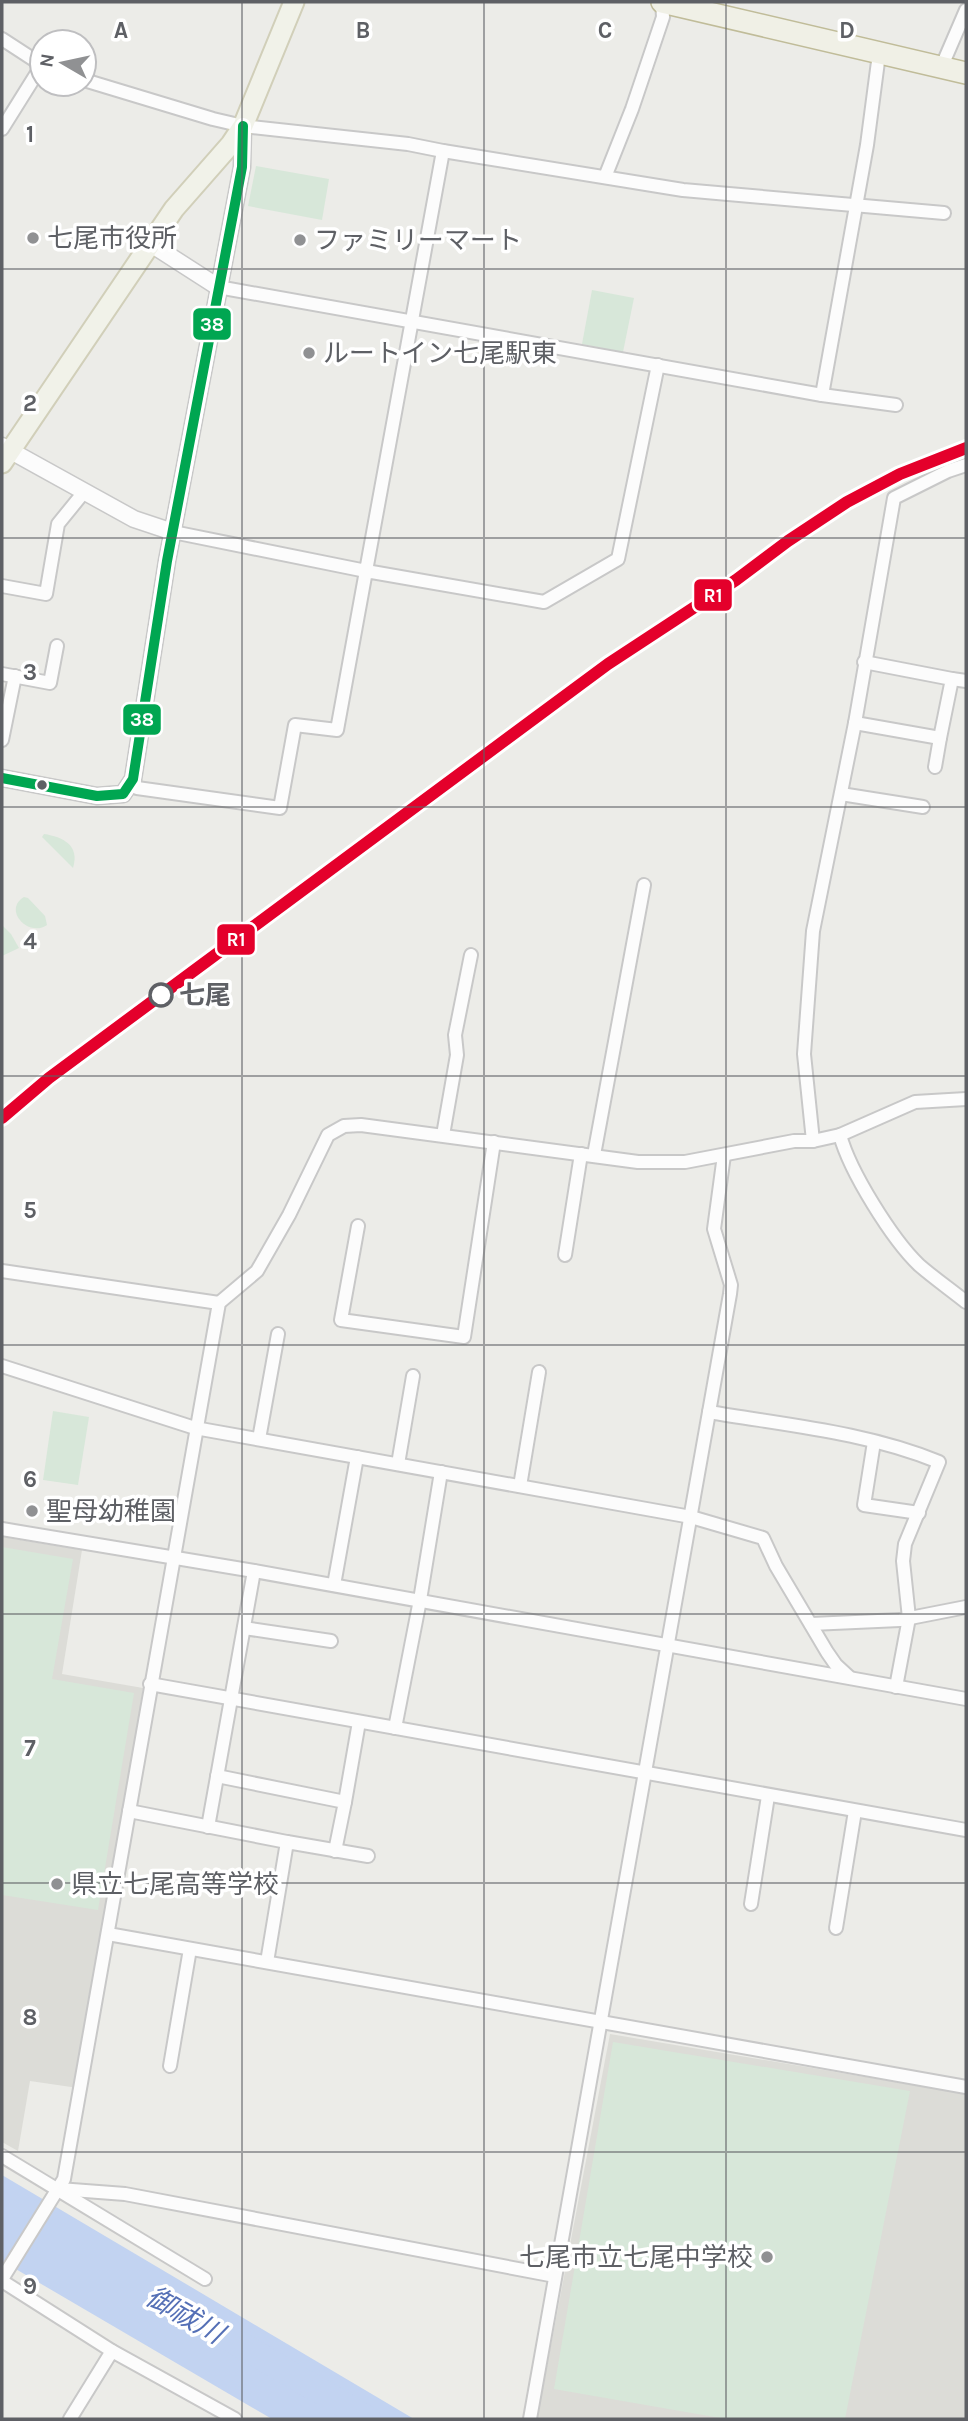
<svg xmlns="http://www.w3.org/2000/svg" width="968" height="2421" viewBox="0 0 968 2421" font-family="Karla,'Noto Sans JP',sans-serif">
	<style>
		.education { fill: #dcdcd7 }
		.green { fill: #d7e7d9 }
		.water { fill: #c2d3f1; fill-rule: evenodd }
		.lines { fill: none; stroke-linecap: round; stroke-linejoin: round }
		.river { stroke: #c2d3f1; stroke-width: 26 }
		.minor-casing { stroke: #c8c8c8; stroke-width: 16 }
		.tertiary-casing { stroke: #c8c8c8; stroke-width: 19 }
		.primary-casing { stroke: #d1cfb9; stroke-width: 23 }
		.trunk-casing { stroke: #c0bc99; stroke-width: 24 }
		.minor { stroke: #fcfcfc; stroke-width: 12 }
		.tertiary { stroke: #fcfcfc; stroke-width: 16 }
		.primary { stroke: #f1f2e9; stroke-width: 19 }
		.trunk { stroke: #f0f0e6; stroke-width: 21 }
		.rail { stroke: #e3e3e2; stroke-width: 4.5; stroke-dasharray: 2 9; stroke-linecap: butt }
		.bus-1-casing { stroke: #fff; stroke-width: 16 }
		.bus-1 { stroke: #00a651; stroke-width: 10 }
		.rail-1-casing { stroke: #fff; stroke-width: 18 }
		.rail-1 { stroke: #e4002b; stroke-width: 12 }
		.grid { fill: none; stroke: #5e6065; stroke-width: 2; stroke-opacity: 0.55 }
		.poi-dot { fill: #909193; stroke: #fff; stroke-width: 2.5 }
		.bus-dot { fill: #5e6065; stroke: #fff; stroke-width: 2.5 }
		.stop-dot { fill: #fff; stroke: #5e6065; stroke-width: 3.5 }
		.labels { text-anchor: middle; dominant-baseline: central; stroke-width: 7; stroke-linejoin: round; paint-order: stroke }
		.poi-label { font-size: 26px; fill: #5e6065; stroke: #fff; text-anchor: start }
		.stop-label { font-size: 26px; font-weight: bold; fill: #5e6065; stroke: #fff; text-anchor: start }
		.water-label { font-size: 28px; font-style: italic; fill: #5570b6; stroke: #fff }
		.grid-label { font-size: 23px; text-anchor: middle; font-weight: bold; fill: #5e6065; stroke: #fff; stroke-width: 7; stroke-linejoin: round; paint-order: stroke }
		.line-badge { stroke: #fff; stroke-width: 2.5 }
		.badge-label { font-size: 19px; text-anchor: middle; font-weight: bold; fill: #fff }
	</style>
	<rect width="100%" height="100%" fill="#ecece8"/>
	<g class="education">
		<polygon points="2,1537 82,1550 62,1674 143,1688 78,2088 30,2081 18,2151 2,2142"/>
		<polygon points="610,2034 966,2094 966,2419 537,2419"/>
	</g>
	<g class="green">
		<polygon points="256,166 329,179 322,220 248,206"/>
		<polygon points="592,290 634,298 623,352 582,344"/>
		<path d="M44,834c19,3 36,11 29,34l-31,-31z"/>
		<path d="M24,897l4,1 17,18 2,9c-18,13 -45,-15 -23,-28z"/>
		<polygon points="2,925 11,934 19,948 2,956"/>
		<polygon points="53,1411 89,1417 78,1485 43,1480"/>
		<polygon points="2,1547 73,1559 52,1679 134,1693 98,1910 2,1895"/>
		<polygon points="613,2042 910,2091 845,2419 726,2419 554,2389"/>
	</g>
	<path class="water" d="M2,2175l412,244h-142l-270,-158zM216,2333c22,2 73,19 80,41 -13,1 -20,-6 -31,-11 -19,-8 -33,-15 -50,-27z"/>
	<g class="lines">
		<polyline class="river" points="191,2316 368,2419"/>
		<g class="minor-casing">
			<g id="minor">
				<polyline points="2,39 42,65"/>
				<polyline points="941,68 966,10"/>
				<polyline points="84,80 213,119 243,126 408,144 443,151 683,190 944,213"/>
				<polyline points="2,129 42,65"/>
				<polyline points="605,177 632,109 663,17 662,2"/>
				<polyline points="218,287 822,395 896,405"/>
				<polyline points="822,395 867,145 879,54"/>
				<polyline points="173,532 366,571 443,151"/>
				<polyline points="2,586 46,594 58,524 84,492"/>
				<polyline points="864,662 952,679 940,738"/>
				<polyline points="2,674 50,683 57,646"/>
				<polyline points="952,679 966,681"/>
				<polyline points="855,723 940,738 935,767"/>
				<polyline points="2,740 15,676"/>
				<polyline points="133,779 137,788 280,808 295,725 337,730 366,571 544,602 618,559 658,365"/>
				<polyline points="841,794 923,807"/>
				<polyline points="443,1135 457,1055 455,1035 471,955"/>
				<path d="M840,1135c10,37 52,104 79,130 15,13 32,25 47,37"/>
				<polyline points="813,1141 804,1054 813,931 855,723 894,498 948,471 966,465"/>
				<polyline points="594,1155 644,885"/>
				<polyline points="358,1226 341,1320 464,1337 494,1142"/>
				<polyline points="565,1255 581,1154"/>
				<polyline points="2,1271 219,1303"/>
				<polyline points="2,1366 195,1428 691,1517 763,1538 776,1566 827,1652 836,1665 849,1677"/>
				<path d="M709,1412c76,13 157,20 230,50l-34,82 -2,17 6,57 -13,69"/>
				<polyline points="259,1439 278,1334"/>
				<polyline points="874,1442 864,1505 919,1513"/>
				<polyline points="398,1464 413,1376"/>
				<polyline points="520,1486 539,1372"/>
				<polyline points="2,1529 254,1571 966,1699"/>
				<polyline points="334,1585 357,1457"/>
				<polyline points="811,1624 900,1620 966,1607"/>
				<polyline points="244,1628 331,1641"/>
				<polyline points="150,1684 966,1830"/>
				<polyline points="395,1728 420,1600 441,1472"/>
				<polyline points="217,1776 345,1802 335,1851"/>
				<polyline points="345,1802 359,1722"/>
				<polyline points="129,1811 287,1842"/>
				<polyline points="208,1827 254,1571"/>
				<polyline points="751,1904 768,1796"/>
				<polyline points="836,1928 855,1811"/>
				<polyline points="108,1934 966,2087"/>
				<polyline points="267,1962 287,1842 368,1856"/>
				<polyline points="170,2066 190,1949"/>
				<polyline points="2,2156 205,2279"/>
				<polyline points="59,2189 125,2194 555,2276"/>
				<polyline points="2,2279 64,2179 219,1303 257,1271 289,1215 328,1135 344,1126 361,1125 638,1162 685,1162 794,1141 813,1141 840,1135 915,1102 966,1099"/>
				<polyline points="2,2281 112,2351 235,2419"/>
				<polyline points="70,2419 112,2351"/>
				<polyline points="530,2419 730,1294 731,1285 714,1229 724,1155"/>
			</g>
		</g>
		<g class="tertiary-casing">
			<g id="tertiary">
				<polyline points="151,244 218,287"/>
				<polyline points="2,446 134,519 173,532"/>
				<polyline points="2,778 97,796 123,794 133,779 167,561 242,167 243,126"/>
			</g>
		</g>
		<g class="primary-casing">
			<polyline id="primary" points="2,463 174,209 231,144 243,126 294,2"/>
		</g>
		<g class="trunk-casing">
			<polyline id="trunk" points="662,2 966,73"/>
		</g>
		<use href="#minor" class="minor"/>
		<use href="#tertiary" class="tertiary"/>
		<use href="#primary" class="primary"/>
		<use href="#trunk" class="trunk"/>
		<polyline class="rail" points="2,1118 49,1078 184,977"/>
		<g class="bus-1-casing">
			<polyline id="bus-1" points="2,778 97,796 123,794 133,779 167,561 242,167 243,126"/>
		</g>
		<use href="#bus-1" class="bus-1"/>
		<g class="rail-1-casing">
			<polyline id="rail-1" points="2,1118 49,1078 608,664 736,580 788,541 847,502 900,474 966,448"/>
		</g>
		<use href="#rail-1" class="rail-1"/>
	</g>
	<path class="grid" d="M242,2v2417M484,2v2417M726,2v2417M2,269h964M2,538h964M2,807h964M2,1076h964M2,1345h964M2,1614h964M2,1883h964M2,2152h964"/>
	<g class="poi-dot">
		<circle cx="33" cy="238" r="7"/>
		<circle cx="300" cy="240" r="7"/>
		<circle cx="309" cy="353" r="7"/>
		<circle cx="32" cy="1511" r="7"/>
		<circle cx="57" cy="1884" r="7"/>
		<circle cx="767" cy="2257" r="7"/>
	</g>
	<circle class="bus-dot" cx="42" cy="785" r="6"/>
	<circle class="stop-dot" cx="161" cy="995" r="11"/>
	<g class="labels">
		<g class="poi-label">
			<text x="47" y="238">七尾市役所</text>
			<text x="314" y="240">ファミリーマート</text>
			<text x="323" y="353">ルートイン七尾駅東</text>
			<text x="46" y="1511">聖母幼稚園</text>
			<text x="71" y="1884">県立七尾高等学校</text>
			<text x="753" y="2257" text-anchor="end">七尾市立七尾中学校</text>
		</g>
		<g class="stop-label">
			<text x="179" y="995">七尾</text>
		</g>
		<g class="water-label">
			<text transform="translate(185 2315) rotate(30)">御祓川</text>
		</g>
	</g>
	<g class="grid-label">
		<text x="121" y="38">A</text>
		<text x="363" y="38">B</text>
		<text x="605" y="38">C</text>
		<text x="847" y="38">D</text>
		<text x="30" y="142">1</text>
		<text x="30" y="411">2</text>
		<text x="30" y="680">3</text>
		<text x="30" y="949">4</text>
		<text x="30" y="1218">5</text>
		<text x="30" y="1487">6</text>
		<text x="30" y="1756">7</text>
		<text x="30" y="2025">8</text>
		<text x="30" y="2294">9</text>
	</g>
	<g class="line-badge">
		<rect x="192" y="307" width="40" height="34" rx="7" fill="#00a651"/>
		<rect x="693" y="578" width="40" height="34" rx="7" fill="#e4002b"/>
		<rect x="122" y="703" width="40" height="33" rx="7" fill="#00a651"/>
		<rect x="216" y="923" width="40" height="33" rx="7" fill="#e4002b"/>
	</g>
	<g class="badge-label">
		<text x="212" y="331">38</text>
		<text x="713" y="602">R1</text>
		<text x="142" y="726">38</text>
		<text x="236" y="946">R1</text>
	</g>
	<rect width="968" height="2421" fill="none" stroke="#5e6065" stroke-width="7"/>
	<g transform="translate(63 63) rotate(279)"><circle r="33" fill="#ffffff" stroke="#bfbfc1" stroke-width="2"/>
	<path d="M0-5L12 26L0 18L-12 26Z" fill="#909193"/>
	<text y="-10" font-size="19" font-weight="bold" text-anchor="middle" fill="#5e6065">N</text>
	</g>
</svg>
